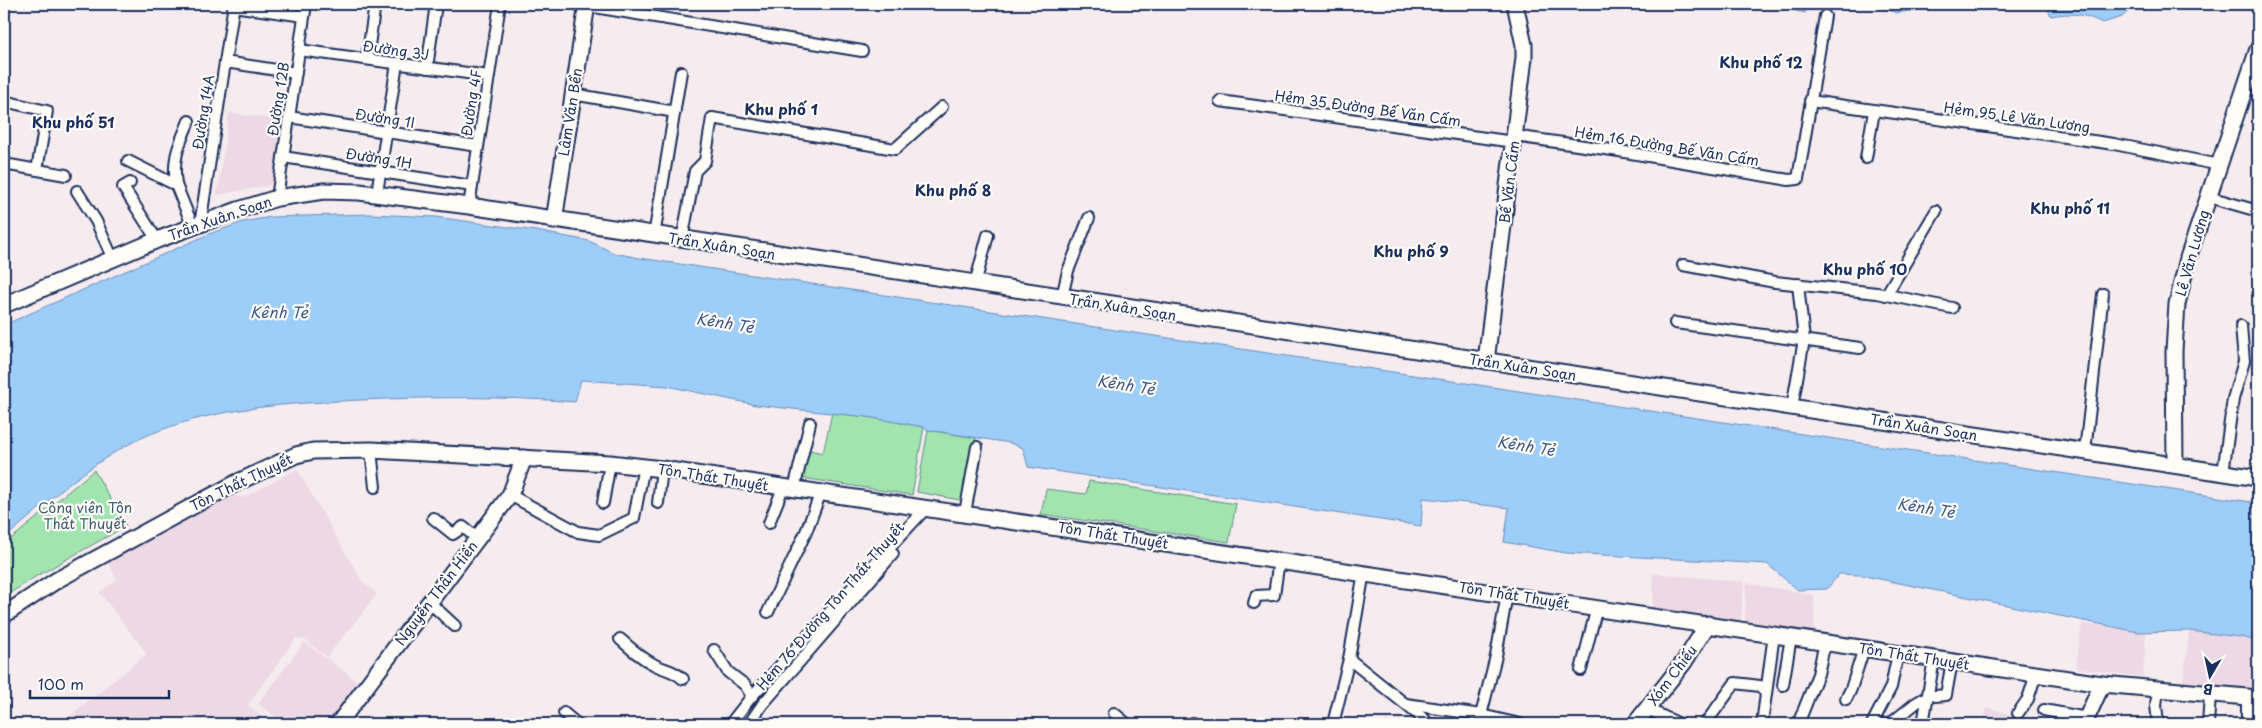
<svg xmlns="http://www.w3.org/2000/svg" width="2262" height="728" viewBox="0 0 2262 728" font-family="'Playpen Sans',sans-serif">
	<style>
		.built { fill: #edd9e5 }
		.green { fill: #a2e4ae; stroke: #5e8a86 }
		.water { fill: #9dcdf9; stroke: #698ebb }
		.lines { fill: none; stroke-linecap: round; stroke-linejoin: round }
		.street-casing { stroke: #1b2f5e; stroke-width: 14 }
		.secondary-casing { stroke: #1b2f5e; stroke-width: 19 }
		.street { stroke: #fdfcf7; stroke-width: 10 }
		.secondary { stroke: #fdfcf7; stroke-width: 15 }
		.labels { text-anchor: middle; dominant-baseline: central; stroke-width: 4.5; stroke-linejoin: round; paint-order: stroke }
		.street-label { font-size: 14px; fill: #1b2f5e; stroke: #fdfcf7 }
		.park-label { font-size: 14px; fill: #3d5c72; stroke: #fdfcf7 }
		.neighbourhood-label { font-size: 15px; font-weight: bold; fill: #1b2f5e; stroke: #fdfcf7 }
		.water-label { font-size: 15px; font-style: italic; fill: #3c5685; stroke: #fdfcf7 }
	</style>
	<rect width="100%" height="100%" fill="#f6ecef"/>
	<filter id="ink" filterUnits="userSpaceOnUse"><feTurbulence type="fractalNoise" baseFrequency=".02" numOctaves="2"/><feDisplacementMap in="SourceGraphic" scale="10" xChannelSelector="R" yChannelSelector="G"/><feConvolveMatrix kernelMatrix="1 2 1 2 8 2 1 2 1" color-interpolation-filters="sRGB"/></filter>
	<g filter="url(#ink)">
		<g class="built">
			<polygon points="229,113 285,120 276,184 217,195"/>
			<polygon points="297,469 362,581 377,594 327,657 311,645 308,641 296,638 248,705 269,722 267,724 59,724 147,654 99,592 117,580 106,558 229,494 243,498"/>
			<polygon points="1653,573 1744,582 1741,622 1653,609"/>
			<polygon points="1746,583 1814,595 1815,632 1745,621"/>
			<polygon points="2082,623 2146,633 2143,677 2076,668"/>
			<polygon points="2189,631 2240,637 2258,641 2258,690 2183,683"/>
			<polygon points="304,642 360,683 330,724 286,724 258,704"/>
			<polygon points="1987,707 2032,722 2032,724 1983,724"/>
		</g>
		<g class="green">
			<polygon points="832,413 868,417 924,427 912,495 802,478 809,450 823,453"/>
			<polygon points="928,430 976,438 965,501 917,492"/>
			<polygon points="94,470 126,526 35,577 4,597 4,545"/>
			<polygon points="1089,481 1236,504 1229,542 1041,514 1046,489 1086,494"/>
		</g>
		<g class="water">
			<polygon points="1768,4 1808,4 1805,13"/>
			<polygon points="1876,4 1924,4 1923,9 1896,13"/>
			<path d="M2045,4h91l-14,13 -19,6c-21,-9 -29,-11 -52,-7z"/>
			<path d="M369,214l67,3 100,14 53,10 25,12 26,5 1618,245v138l-18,-4 -51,-6 -51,1 -278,-57 -21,-1 -12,15 -29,1 -31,-26 -201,-11 -62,-11 5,-34 -86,-10 -2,28 -393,-59 -5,-19 -13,-5 -82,-13 -4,-3 -57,-10 -111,-12 -89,-19 -86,-6 -6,22c-71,-6 -144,-5 -215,-2 -77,4 -152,7 -223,40 -50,25 -91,63 -133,99v-214l205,-91 34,-12 28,-5z"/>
		</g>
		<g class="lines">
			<g class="street-casing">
				<g id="street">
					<polyline points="576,4 862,51"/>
					<polyline points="233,6 304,16"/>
					<polyline points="299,50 489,76"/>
					<polyline points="367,59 375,4"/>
					<polyline points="225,62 296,73"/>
					<polyline points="427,68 436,4"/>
					<polyline points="573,94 675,112"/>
					<polyline points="4,101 47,111 37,170"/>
					<polyline points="1220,101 1514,142"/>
					<polyline points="1810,101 2114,144 2220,165"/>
					<polyline points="289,117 478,146"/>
					<polyline points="1514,136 1619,151 1789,180 1798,179 1825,16"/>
					<polyline points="283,157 472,186"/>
					<polyline points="1866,158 1874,111"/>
					<polyline points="128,161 176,185 193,227"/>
					<polyline points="4,164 66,175"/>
					<polyline points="130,183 123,187 157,240"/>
					<path d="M176,185c-4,-27 3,-40 13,-64"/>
					<polyline points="77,191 96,221 113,259"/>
					<polyline points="377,193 397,63"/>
					<polyline points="2209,197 2258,211"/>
					<polyline points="277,198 306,4"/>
					<polyline points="469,206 500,4"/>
					<polyline points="200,225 234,4"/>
					<polyline points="654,236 681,72"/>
					<polyline points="682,240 695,171 705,161 712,118 895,149 942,107"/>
					<polyline points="1683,265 1775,282 1877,293 1952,308"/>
					<polyline points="975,284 988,235"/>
					<polyline points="1886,295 1936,211"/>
					<polyline points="1062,297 1068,271 1089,218"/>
					<polyline points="1675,323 1860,348"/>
					<polyline points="1792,407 1804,340 1798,284"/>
					<polyline points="371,450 375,487"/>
					<polyline points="2085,451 2103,294"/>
					<polyline points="2223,473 2233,399 2244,361 2241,326"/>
					<polyline points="794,489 810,423"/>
					<polyline points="510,495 578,532 599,535 634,518 644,466"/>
					<polyline points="603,503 610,463"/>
					<polyline points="658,503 662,469"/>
					<polyline points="965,513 977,447"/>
					<polyline points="433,518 453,534 463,527 477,538"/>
					<polyline points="769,523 783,488"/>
					<polyline points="429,602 455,626"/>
					<polyline points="1254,603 1256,596 1274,595 1279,560"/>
					<polyline points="768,612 806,532 818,500 819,493"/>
					<path d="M620,639c11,10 21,19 35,26 10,5 19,5 28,14"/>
					<polyline points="714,650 728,672 745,685 752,696"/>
					<polyline points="1349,659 1425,720"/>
					<polyline points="1581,670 1597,607"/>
					<polyline points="1783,685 1791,637"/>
					<polyline points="2158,690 2156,705 2158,724"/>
					<polyline points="1935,696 1946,695 1952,661"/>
					<polyline points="2247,697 2247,724"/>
					<polyline points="1846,699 1851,689 1864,648"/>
					<polyline points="1406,704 1481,715 1520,724"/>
					<polyline points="1647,709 1680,724"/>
					<polyline points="2044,710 2087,718"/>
					<polyline points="564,713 577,724"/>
					<polyline points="1114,713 1127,724"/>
					<polyline points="2018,713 2028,699 2036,674"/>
					<polyline points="1481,715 1496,656 1507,594"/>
					<polyline points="1192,723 1194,724"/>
					<polyline points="730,724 752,696 927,507"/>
					<polyline points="749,724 762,705 893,554"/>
					<polyline points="1333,724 1349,659 1364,572"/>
					<polyline points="1705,724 1735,683 1760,686 1765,692"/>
					<polyline points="1762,724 1774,634"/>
					<polyline points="1798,724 1818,674 1825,642"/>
					<polyline points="1872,724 1891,687 1898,653"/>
					<polyline points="1890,724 1916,703 1928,696"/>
					<polyline points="1923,724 1934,659"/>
					<polyline points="2208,724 2210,695"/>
				</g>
			</g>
			<g class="secondary-casing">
				<g id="secondary">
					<polyline points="554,221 587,4"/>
					<polyline points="4,305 157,240 238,210 277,198 324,191 359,192 469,206 2258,478"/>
					<polyline points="1486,361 1524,58 1524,45 1515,4"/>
					<polyline points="2175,465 2174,351 2177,304 2188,258 2258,49"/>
					<polyline points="4,615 57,580 193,506 238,482 296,455 313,451 371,450 610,463 662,469 2102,684 2258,698"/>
					<polyline points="338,724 510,495 524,458"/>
					<polyline points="1635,724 1684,662 1708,624"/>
					<polyline points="2084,724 2102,684"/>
				</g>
			</g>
			<use href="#street" class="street"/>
			<use href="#secondary" class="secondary"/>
		</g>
	</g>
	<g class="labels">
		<g class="street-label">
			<text transform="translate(396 50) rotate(8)">Đường 3J</text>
			<text transform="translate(278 99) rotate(-81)">Đường 12B</text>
			<text transform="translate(471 103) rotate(-81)">Đường 4F</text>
			<text transform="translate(1368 108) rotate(8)">Hẻm 35 Đường Bế Văn Cấm</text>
			<text transform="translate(203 112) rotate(-81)">Đường 14A</text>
			<text transform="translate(570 112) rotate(-81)">Lâm Văn Bền</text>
			<text transform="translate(2017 117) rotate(8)">Hẻm 95 Lê Văn Lương</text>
			<text transform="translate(385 118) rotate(9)">Đường 1I</text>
			<text transform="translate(1667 146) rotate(9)">Hẻm 16 Đường Bế Văn Cấm</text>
			<text transform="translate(379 158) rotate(9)">Đường 1H</text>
			<text transform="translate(1509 182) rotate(-83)">Bế Văn Cấm</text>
			<text transform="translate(220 218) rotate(-19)">Trần Xuân Soạn</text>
			<text transform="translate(722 246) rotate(9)">Trần Xuân Soạn</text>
			<text transform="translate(2192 253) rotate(-74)">Lê Văn Lương</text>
			<text transform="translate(1123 307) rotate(9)">Trần Xuân Soạn</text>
			<text transform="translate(1523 367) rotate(9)">Trần Xuân Soạn</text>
			<text transform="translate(1924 427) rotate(9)">Trần Xuân Soạn</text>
			<text transform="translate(713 477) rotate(9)">Tôn Thất Thuyết</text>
			<text transform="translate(241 482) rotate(-26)">Tôn Thất Thuyết</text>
			<text transform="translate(1113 535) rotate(9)">Tôn Thất Thuyết</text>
			<text transform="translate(436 593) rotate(-53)">Nguyễn Thần Hiến</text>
			<text transform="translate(1514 595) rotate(9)">Tôn Thất Thuyết</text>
			<text transform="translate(830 606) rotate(-49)">Hẻm 76 Đường Tôn Thất Thuyết</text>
			<text transform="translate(1914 656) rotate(9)">Tôn Thất Thuyết</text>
			<text transform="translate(1672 675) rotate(-53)">Xóm Chiếu</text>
		</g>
		<g class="park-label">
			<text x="85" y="507">Công viên Tôn<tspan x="85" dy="16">Thất Thuyết</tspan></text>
		</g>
		<g class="neighbourhood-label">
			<text x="1761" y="61">Khu phố 12</text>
			<text x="781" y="108">Khu phố 1</text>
			<text x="73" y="121">Khu phố 51</text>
			<text x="953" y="189">Khu phố 8</text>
			<text x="2070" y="207">Khu phố 11</text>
			<text x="1411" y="250">Khu phố 9</text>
			<text x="1865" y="268">Khu phố 10</text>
		</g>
		<g class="water-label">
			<text x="279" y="311">Kênh Tẻ</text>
			<text transform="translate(725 322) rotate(9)">Kênh Tẻ</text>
			<text transform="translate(1126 384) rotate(9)">Kênh Tẻ</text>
			<text transform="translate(1526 445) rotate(9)">Kênh Tẻ</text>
			<text transform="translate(1926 507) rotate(9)">Kênh Tẻ</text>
		</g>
	</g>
	<rect width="2262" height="728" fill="none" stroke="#fdfcf7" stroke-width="20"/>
	<rect x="10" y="10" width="2242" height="708" fill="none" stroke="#1b2f5e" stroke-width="2" filter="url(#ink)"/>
	<g transform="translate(2210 676) rotate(189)" stroke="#fdfcf7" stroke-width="4" paint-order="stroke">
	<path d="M0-4L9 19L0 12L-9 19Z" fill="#1b2f5e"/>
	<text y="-8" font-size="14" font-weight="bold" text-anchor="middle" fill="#1b2f5e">B</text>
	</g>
	<path d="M30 690v8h139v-8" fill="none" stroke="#1b2f5e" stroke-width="2.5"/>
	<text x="38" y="690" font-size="15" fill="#1b2f5e" stroke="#fdfcf7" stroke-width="4" paint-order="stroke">100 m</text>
</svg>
